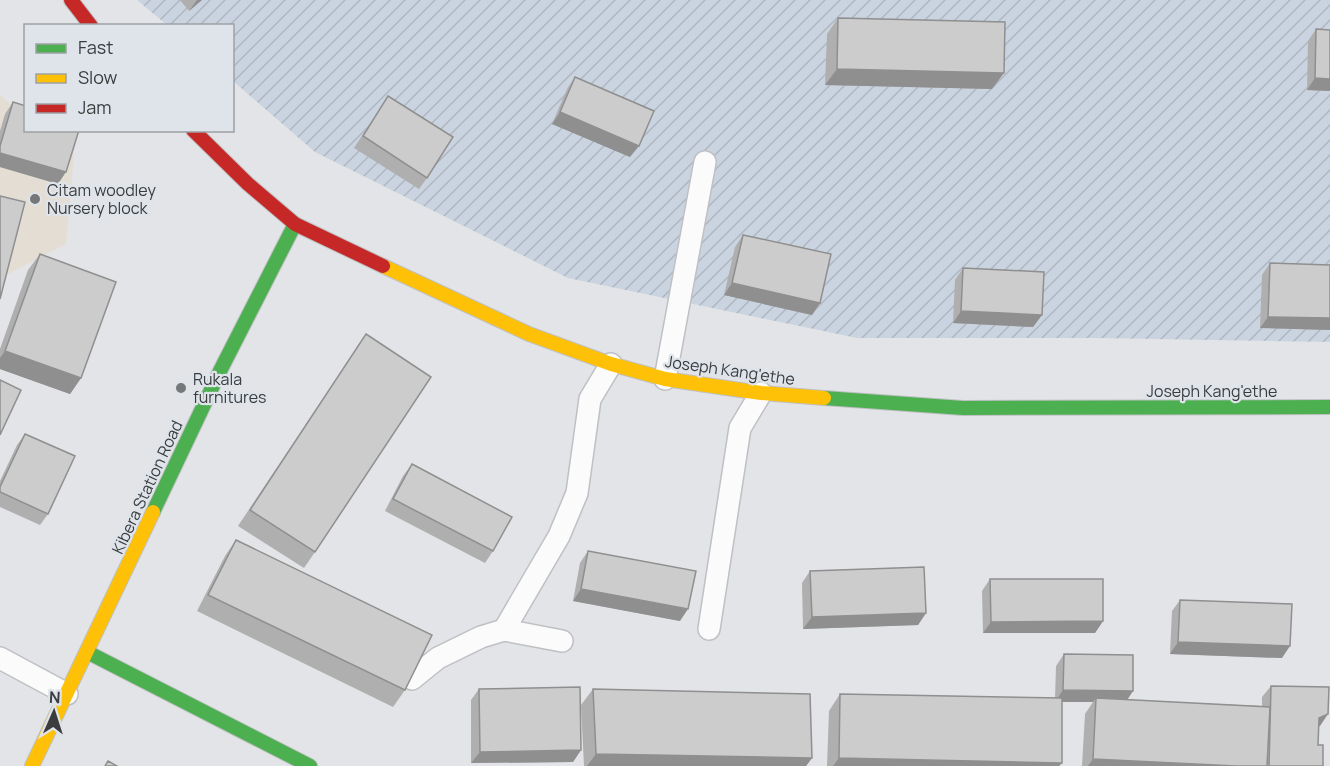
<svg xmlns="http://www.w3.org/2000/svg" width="1330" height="766" viewBox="0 0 1330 766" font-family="Manrope,sans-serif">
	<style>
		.education { fill: #e4ddd4 }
		.garden { fill: url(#garden-furrows) }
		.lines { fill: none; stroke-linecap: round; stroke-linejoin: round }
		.lane-casing { stroke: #bfc0c3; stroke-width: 24 }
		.fast-casing { stroke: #bfc0c3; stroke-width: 16 }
		.slow-casing { stroke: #bfc0c3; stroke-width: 16 }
		.jam-casing { stroke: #bfc0c3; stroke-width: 16 }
		.lane { stroke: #fbfbfb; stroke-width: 21 }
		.fast { stroke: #4caf50; stroke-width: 14 }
		.slow { stroke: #ffc107; stroke-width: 14 }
		.jam { stroke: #c62828; stroke-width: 14 }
		.wall { fill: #afafaf }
		.shaded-wall { fill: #8f8f8f }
		.building { fill: #ccc; stroke: #8f8f8f; stroke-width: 1.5 }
		.poi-dot { fill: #757779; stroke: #dfe4ea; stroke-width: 2 }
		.labels { text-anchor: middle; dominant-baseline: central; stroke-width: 4.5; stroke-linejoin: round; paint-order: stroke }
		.poi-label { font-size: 16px; fill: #3a3c3e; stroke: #dfe4ea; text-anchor: start }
		.street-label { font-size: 16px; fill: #3a3c3e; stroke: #dfe4ea }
	</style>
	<defs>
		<pattern id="garden-furrows" width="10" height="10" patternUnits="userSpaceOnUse" patternTransform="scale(1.5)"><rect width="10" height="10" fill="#cad4e0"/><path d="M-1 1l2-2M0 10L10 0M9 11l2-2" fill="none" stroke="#aeb7c1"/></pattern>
	</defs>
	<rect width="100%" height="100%" fill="#e2e4e7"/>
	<polygon class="education" points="0,95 25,116 26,130 44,131 74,154 66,244 0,278"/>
	<polygon class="garden" points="137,0 1330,0 1330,342 1096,338 857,338 568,278 315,152 233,81 232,26 167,25"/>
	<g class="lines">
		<g class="lane-casing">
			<g id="lane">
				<polyline points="665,379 705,162"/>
				<polyline points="709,629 740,428 761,393"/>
				<polyline points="504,630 562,641"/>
				<polyline points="0,658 67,694"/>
				<polyline points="412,679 438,658 481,637 504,630 559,536 577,493 590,399 611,364"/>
			</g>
		</g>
		<g class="fast-casing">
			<g id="fast">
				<polyline points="824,398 963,408 1330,407"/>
				<polyline points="153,512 220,371 295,224"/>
				<polyline points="87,652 310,766"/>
			</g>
		</g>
		<g class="slow-casing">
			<g id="slow">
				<polyline points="383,266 529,334 611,364 665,379 761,393 824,398"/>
				<polyline points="32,766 153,512"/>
			</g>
		</g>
		<g class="jam-casing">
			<g id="jam">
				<polyline points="71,0 91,26"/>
				<polyline points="193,130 248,184 295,224 383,266"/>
			</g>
		</g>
		<use href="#lane" class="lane"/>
		<use href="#fast" class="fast"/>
		<use href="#slow" class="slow"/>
		<use href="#jam" class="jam"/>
	</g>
	<g class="wall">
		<polygon points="180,0 202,0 189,11"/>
		<polygon points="838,18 992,89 825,85 827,34"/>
		<polygon points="1316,29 1330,30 1330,91 1307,90 1308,41"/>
		<polygon points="575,77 630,157 552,124 567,89"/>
		<polygon points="388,96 427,178 419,189 354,148"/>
		<polygon points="13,102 58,184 0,167 0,131 5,114"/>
		<polygon points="743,235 820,303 812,315 724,295 735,247"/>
		<polygon points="40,254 81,378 70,394 0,369 0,349 28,270"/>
		<polygon points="1270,263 1330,265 1330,330 1260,328 1262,275"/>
		<polygon points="963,268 1042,315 1033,327 953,323 955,280"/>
		<polygon points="366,334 315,552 304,568 238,526"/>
		<polygon points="25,434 48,514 40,525 0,507 0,481 17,445"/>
		<polygon points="412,464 493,551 485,563 385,511 403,476"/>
		<polygon points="236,540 405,690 393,707 197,611 225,556"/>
		<polygon points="588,551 680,621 573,601 580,563"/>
		<polygon points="810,571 926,613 918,625 803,629 802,583"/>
		<polygon points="990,579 1103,621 1095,633 983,633 982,591"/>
		<polygon points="1180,600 1282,658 1170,654 1172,611"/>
		<polygon points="1064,654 1133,691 1127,700 1262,706 1262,697 1271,686 1320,726 1318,726 1318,745 1323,766 1082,766 1085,714 1093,702 1062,702 1062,763 1059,766 827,766 829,711 840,694 1055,698 1056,666"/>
		<polygon points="479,689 581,750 573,762 471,763 471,700"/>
		<polygon points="593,689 812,758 806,766 584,766 581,705"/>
	</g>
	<g class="shaded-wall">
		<polygon points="197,0 202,0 189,11"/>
		<polygon points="837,69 1004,73 992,89 825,85"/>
		<polygon points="1315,78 1330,79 1330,91 1307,90"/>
		<polygon points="560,112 639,146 630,157 552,124"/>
		<polygon points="0,153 66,172 58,184 0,167"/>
		<polygon points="732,283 820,303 812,315 724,295"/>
		<polygon points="961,311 1042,315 1033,327 953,323"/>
		<polygon points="1268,317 1330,318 1330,330 1260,328"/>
		<polygon points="5,351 81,378 70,394 0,369 0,358"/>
		<polygon points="581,589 688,609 680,621 573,601"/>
		<polygon points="926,613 918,625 803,629 812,617"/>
		<polygon points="1103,621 1095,633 983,633 991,622"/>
		<polygon points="1178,642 1290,646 1282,658 1170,654"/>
		<polygon points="1063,690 1133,691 1125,703 1096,698 1093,702 1055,702"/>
		<polygon points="1328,714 1320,726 1310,729 1319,718"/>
		<polygon points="581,750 573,762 471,763 480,752"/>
		<polygon points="596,754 812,758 806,766 587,766"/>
		<polygon points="839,758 1062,763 1059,766 833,766"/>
		<polygon points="1093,759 1236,766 1088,766"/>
	</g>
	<g class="building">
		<polygon points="838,18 1005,22 1004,73 837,69"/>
		<polygon points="1316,29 1330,30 1330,79 1315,78"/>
		<polygon points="575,77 654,111 639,146 560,112"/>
		<polygon points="388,96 453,137 427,178 363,136"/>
		<polygon points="13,102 26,106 26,130 79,130 66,172 0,153 0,146"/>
		<polygon points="0,196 25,202 0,299"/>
		<polygon points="743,235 831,254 820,303 732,283"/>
		<polygon points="40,254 116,282 81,378 5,351"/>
		<polygon points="1270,263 1330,265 1330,318 1268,317"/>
		<polygon points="963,268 1044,272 1042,315 961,311"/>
		<polygon points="366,334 431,377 315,552 250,510"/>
		<polygon points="0,380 21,390 0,435"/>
		<polygon points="25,434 75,456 48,514 0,492 0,487"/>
		<polygon points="412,464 512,517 493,551 393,499"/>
		<polygon points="236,540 432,635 405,690 208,595"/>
		<polygon points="588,551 696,571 688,609 581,589"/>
		<polygon points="924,567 926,613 812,617 810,571"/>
		<polygon points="990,579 1103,579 1103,621 991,622"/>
		<polygon points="1180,600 1292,604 1290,646 1178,642"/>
		<polygon points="1064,654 1133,655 1133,691 1063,690"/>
		<polygon points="1271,686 1329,687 1328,714 1319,718 1318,745 1323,745 1323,766 1269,766"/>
		<polygon points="580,687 581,750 480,752 479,689"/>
		<polygon points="593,689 810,694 812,758 596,754"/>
		<polygon points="840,694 1062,698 1062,763 839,758"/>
		<polygon points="1096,698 1270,707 1267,766 1236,766 1093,759"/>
		<polygon points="108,761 117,766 105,766"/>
	</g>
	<g class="poi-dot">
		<circle cx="35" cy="199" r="6"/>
		<circle cx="181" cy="388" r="6"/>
	</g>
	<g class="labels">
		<g class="poi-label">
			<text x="47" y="190">Citam woodley<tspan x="47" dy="18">Nursery block</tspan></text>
			<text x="193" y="379">Rukala<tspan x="193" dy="18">furnitures</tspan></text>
		</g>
		<g class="street-label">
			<text transform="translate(730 370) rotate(8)">Joseph Kang'ethe</text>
			<text x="1212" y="391">Joseph Kang'ethe</text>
			<text transform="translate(147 487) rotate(-65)">Kibera Station Road</text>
		</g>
	</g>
	<rect x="24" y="24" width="210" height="108" fill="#dfe4ea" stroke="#9da1a5" stroke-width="1.5"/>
	<rect x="36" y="44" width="30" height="9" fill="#4caf50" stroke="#9da1a5" stroke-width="1.5"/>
	<text x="78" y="54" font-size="18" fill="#3a3c3e">Fast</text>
	<rect x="36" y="74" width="30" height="9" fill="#ffc107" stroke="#9da1a5" stroke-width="1.5"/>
	<text x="78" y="84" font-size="18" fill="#3a3c3e">Slow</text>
	<rect x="36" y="104" width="30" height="9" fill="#c62828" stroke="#9da1a5" stroke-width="1.5"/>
	<text x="78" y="114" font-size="18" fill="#3a3c3e">Jam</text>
	<g transform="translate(54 712) rotate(3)" stroke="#dfe4ea" stroke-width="4.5" paint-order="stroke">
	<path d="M0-4.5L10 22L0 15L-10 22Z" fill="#3a3c3e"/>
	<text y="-9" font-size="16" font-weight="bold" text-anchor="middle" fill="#3a3c3e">N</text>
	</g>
</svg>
